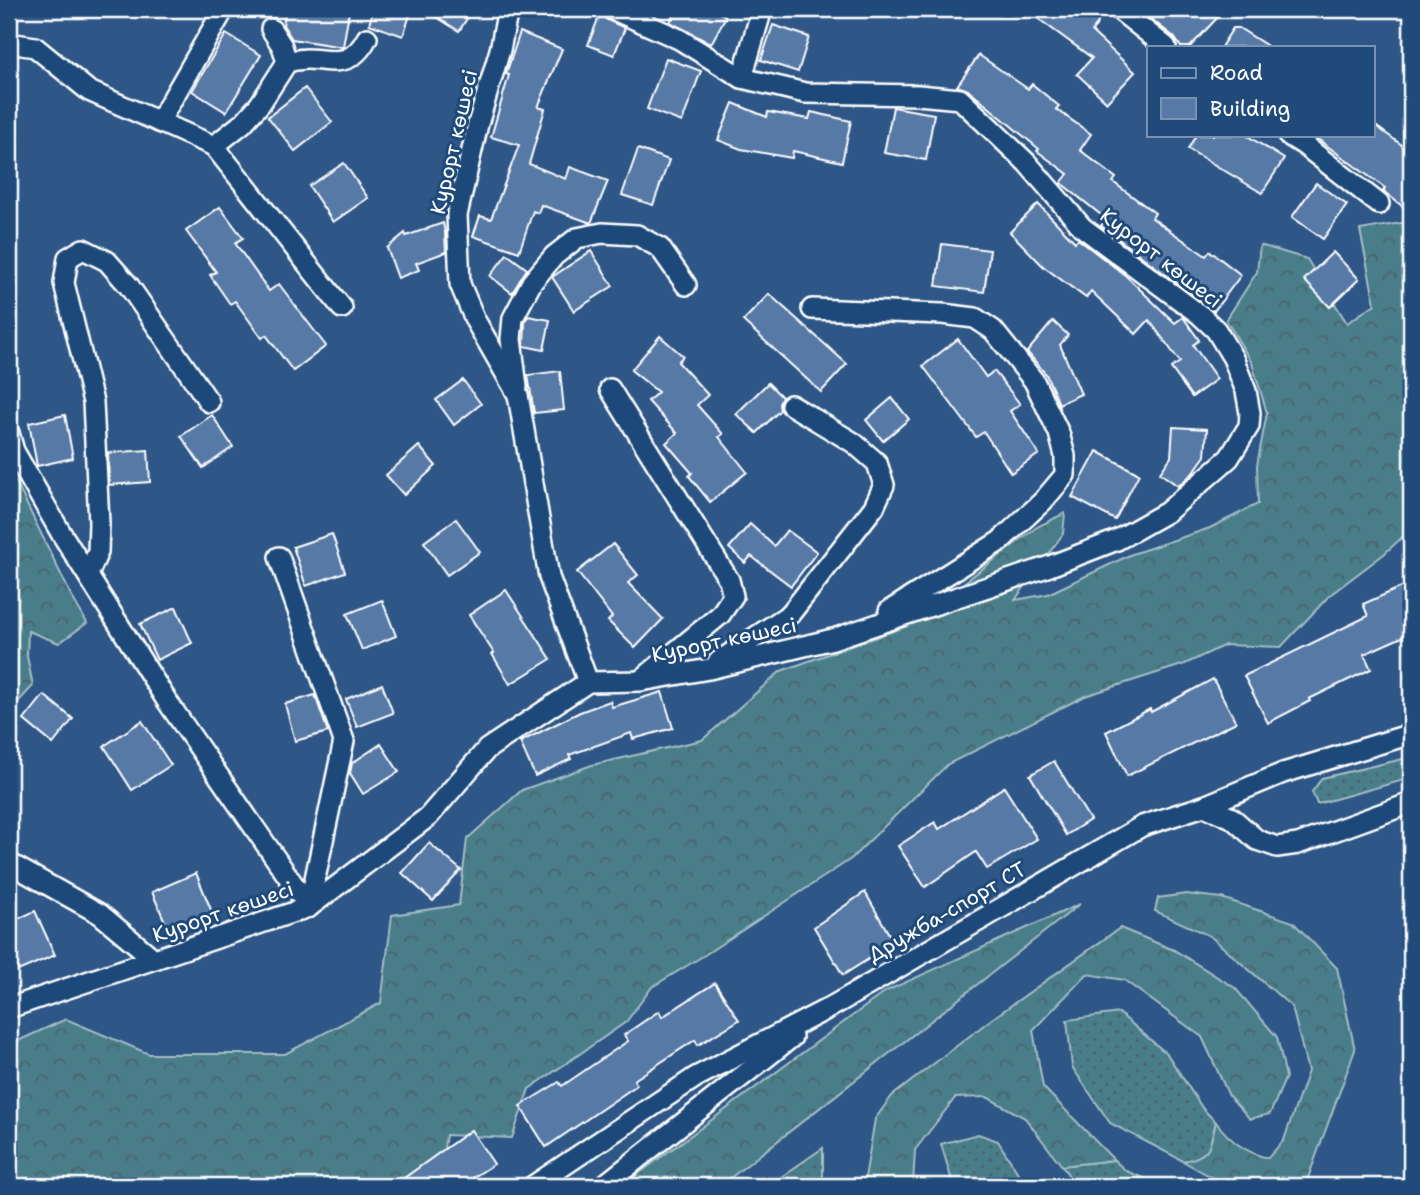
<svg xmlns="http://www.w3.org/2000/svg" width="1420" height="1195" viewBox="0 0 1420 1195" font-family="'Shantell Sans',sans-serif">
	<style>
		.grass { fill: url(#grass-dots); stroke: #a4bec4; stroke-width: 2 }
		.forest { fill: url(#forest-crowns); stroke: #a4bec4; stroke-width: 2 }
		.building { fill: #5779a6; stroke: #fff; stroke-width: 2 }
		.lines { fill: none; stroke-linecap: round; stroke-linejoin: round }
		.street-casing { stroke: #fff; stroke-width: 24 }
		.street { stroke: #1f4a7a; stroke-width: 19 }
		.labels { text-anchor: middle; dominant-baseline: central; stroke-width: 6; stroke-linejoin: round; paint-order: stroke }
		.street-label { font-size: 21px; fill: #fff; stroke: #1f4a7a }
	</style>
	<defs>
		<pattern id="grass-dots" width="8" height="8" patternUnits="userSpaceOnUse" patternTransform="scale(1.75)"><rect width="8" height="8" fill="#497d8a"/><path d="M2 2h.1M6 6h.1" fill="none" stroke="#4a646b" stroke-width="1.8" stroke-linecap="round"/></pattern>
		<pattern id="forest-crowns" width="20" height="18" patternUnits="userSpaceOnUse" patternTransform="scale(1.75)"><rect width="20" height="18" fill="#497d8a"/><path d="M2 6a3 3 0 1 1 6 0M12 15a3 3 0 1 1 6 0" fill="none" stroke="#4a646b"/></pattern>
	</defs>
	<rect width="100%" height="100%" fill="#2e5686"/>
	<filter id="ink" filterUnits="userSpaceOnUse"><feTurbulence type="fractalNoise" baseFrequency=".0143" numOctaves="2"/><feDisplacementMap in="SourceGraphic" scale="14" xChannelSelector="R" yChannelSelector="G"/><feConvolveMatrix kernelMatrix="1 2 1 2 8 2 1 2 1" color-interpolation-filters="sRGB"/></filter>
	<g filter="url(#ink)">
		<g class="grass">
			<polygon points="1411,757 1411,778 1317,804 1312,792 1322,778"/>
			<polygon points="1119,1013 1167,1054 1203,1109 1216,1122 1209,1148 1199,1158 1183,1161 1110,1123 1072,1067 1067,1020"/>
			<polygon points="978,1134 998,1141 1026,1186 955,1186 953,1184 941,1144"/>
			<polygon points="823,1148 823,1186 768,1186"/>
			<polygon points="1114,1160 1126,1171 1163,1186 1076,1186 1062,1166"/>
		</g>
		<g class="forest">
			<polygon points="1411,218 1411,529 1384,554 1330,595 1281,647 1225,645 1185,664 1085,696 948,764 851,859 703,956 652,987 626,1022 529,1089 512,1138 446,1135 438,1186 9,1186 9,1045 66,1019 149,1054 285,1054 381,1003 392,915 459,905 467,839 522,790 592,765 702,740 781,671 907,626 1037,527 1065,513 1063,534 1015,600 1048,594 1132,554 1210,528 1258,504 1257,465 1267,413 1252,363 1226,320 1257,272 1260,245 1307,259 1347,323 1375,304 1360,230 1407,222"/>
			<polygon points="13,476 72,597 87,623 59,643 28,631 27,656 33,686 9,712 9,477"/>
			<path d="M1186,894l36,4 71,24 44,46 18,82 -50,136h-78l-44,-25c28,-5 27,-15 33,-39 13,18 31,31 52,36l16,-18 24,-69 -16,-64 -82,-71 -55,-25 3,-13z"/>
			<polygon points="1080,904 720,1186 622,1186 886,991"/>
			<polygon points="1120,928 1174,950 1235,988 1277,1037 1286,1077 1270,1114 1250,1119 1229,1096 1202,1037 1124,980 1087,974 1033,1030 1043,1087 1114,1160 1062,1166 1025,1118 987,1097 955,1098 915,1150 913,1186 872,1186 864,1184 875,1119 892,1096 989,1021"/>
		</g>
		<g class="building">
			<polygon points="286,9 327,9 349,12 343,47 292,39 283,25"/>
			<polygon points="374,9 412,9 403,36 369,24"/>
			<polygon points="424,9 473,9 459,31"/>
			<polygon points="677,9 711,9 726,16 711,44 670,22"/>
			<polygon points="1025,9 1106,9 1092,32 1135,72 1107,102 1077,74 1092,58"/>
			<polygon points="1138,9 1206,9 1217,18 1190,47 1181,47 1174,37"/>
			<polygon points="600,14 607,20 625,28 614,55 588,45"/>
			<polygon points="773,25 809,37 798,72 761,60"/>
			<polygon points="1233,28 1239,28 1269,47 1221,47"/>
			<polygon points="520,32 562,49 538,107 545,109 529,164 566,179 570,167 608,181 591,223 541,205 538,213 533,211 519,252 473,236 480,216 491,219 519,145 491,137 509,75 506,74"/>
			<polygon points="226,34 261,55 226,112 192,91"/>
			<polygon points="979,55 1028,89 1032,84 1059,106 1056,109 1091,134 1080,150 1116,178 1113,182 1155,213 1152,218 1206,256 1210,251 1241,275 1214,311 1101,226 1106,219 1061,183 1068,174 1037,151 1039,149 968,90 957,86"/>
			<polygon points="666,58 701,71 682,122 647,109"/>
			<polygon points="305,88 332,122 295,151 268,117"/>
			<polygon points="733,103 767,117 768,112 809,119 811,112 851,121 842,162 793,151 792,158 741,149 718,140"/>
			<polygon points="893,107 934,114 926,160 884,153"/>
			<polygon points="1373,124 1406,148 1404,150 1411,155 1411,213 1383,191 1385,188 1312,135 1373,135"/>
			<polygon points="1196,135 1246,135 1284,159 1262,193 1188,149"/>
			<polygon points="638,149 669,160 653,205 622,195"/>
			<polygon points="344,163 368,198 333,222 309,186"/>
			<polygon points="1316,183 1347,205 1323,239 1292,217"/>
			<polygon points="1038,204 1075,242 1078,239 1125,275 1175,323 1183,317 1199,340 1193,345 1217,379 1192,397 1171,368 1180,362 1149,320 1136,334 1091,291 1086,298 1044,267 1010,232"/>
			<polygon points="220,207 243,238 235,243 269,291 279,284 326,346 293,371 266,335 262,338 235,301 230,304 210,275 216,272 186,231"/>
			<polygon points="443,223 445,232 446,252 416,263 419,270 398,278 387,248 405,233 406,236"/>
			<polygon points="942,244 990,250 984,292 936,286"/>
			<polygon points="591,251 613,286 574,311 552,277"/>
			<polygon points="1333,252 1359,279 1330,307 1304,280"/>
			<polygon points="507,254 527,269 512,293 490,276"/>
			<polygon points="769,294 847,364 821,392 743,321"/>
			<polygon points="528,316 550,320 544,350 524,346 525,322"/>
			<polygon points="1053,321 1068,335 1060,345 1081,394 1059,404 1046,374 1027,352"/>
			<polygon points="660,336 683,356 678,362 708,395 697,405 723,434 719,437 747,472 710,502 689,476 692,473 666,443 677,433 648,401 658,392 631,370"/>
			<polygon points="958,339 986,377 994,371 1020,404 1010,411 1039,454 1011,473 984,432 976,437 923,366"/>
			<polygon points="560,371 564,410 534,413 528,375"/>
			<polygon points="463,380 481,404 454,425 436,400"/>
			<polygon points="768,383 782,397 779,404 780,410 757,433 736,414"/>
			<polygon points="892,398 909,419 883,441 866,420"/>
			<polygon points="65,415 73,458 37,466 29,423"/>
			<polygon points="212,415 233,447 203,468 181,436"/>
			<polygon points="1173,427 1207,429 1205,456 1192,474 1178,486 1160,473 1171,457"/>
			<polygon points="419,446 436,466 404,495 386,475"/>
			<polygon points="148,450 150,482 109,485 108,453"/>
			<polygon points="1097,451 1139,474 1115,520 1072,497"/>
			<polygon points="456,519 480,552 447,575 424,542"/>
			<polygon points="750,524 774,546 787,530 817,552 791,586 751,556 745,563 729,548"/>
			<polygon points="332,534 345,572 306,586 293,547"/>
			<polygon points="613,544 638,575 628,583 663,619 635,648 608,621 612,617 577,572"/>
			<polygon points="1411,583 1411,633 1364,654 1371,669 1309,699 1310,701 1268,723 1244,676 1368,616 1363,604"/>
			<polygon points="506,590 551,659 510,684 492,654 494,653 469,615"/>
			<polygon points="382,600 396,636 362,650 347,614"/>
			<polygon points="176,607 192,643 157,660 140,624"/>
			<polygon points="1213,679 1236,722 1127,776 1106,732 1150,709 1151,712"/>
			<polygon points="382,684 393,713 357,727 346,699"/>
			<polygon points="662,692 673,728 633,739 631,733 569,755 571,759 535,776 520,742 580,712 610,701 612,707"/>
			<polygon points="44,695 73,719 53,744 24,720"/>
			<polygon points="315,695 328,732 295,741 285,704"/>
			<polygon points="142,721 171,765 132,790 104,746"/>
			<polygon points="381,744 399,772 363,794 350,773 352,763"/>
			<polygon points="1054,761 1090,820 1066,835 1030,775"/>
			<polygon points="1004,787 1037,839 987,869 976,852 925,887 898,846 935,822 939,829"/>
			<polygon points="429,843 461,870 433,901 402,873"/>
			<polygon points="196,873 212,912 169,931 152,892"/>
			<polygon points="865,892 894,943 843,975 814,927"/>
			<polygon points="35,911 55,955 18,971 9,950 9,923"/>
			<polygon points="715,983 739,1020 698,1045 695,1040 634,1080 637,1085 546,1147 520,1106 559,1082 562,1086 628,1041 624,1035 659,1011 662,1017"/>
			<polygon points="471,1130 494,1164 460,1186 393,1186"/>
		</g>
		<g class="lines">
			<g class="street-casing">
				<g id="street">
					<polyline points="508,9 500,50 478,124 457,215 460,284 475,320 518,395 549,577 588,682"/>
					<polyline points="1118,9 1166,47"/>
					<polyline points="271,29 282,46 287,62"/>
					<polyline points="9,43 35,47 89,91 214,146 342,308"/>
					<polyline points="742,78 762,9"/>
					<polyline points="159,122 224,9"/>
					<polyline points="1288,135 1304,145 1379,204"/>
					<path d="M214,146l29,-23 17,-19 27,-42c33,-11 59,16 80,-24"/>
					<polyline points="812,309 942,314 975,318 993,330 1034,381 1059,433 1065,456 1065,475 1043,501 1000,541 889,611"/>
					<polyline points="517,387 511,339 513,318 532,282 554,256 577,238 602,233 637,235 660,248 686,285"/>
					<polyline points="610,389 729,580 733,596 720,615 641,680"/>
					<polyline points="9,433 14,451 61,533 167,701 309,907"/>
					<polyline points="279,557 344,741 309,907"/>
					<polyline points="88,575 98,552 99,523 93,402 64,283 68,258 83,249 107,261 129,286 209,402"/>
					<polyline points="718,662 790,614 874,507 884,485 877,463 854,443 791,405"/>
					<polyline points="1204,806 1232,818 1257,840 1277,847 1298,844 1411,803"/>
					<polyline points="9,863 100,914 154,959"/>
					<polyline points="9,1008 309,907 428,817 487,749 588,682 641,681 709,669 833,639 1050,566 1117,540 1167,512 1229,458 1249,426 1250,413 1246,391 1233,358 1216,330 1200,315 1082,227 1027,163 960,99 918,95 805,93 742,78 679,39 612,9"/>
					<polyline points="533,1186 696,1077 829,1008 1142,826 1204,806 1283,773 1411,734"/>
					<polyline points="603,1186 792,1037"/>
				</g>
			</g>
			<use href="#street" class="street"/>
		</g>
	</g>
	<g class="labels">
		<g class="street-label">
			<text transform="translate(454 142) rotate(-77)">Курорт көшесі</text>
			<text transform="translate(1161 258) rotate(38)">Курорт көшесі</text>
			<text transform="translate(724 640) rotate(-12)">Курорт көшесі</text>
			<text transform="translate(223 912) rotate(-19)">Курорт көшесі</text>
			<text transform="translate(947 912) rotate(-30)">Дружба-спорт СТ</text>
		</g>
	</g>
	<rect width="1420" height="1195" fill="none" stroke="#1f4a7a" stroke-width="35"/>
	<rect x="18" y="18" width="1385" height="1160" fill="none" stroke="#fff" stroke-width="2.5" filter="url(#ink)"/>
	<rect x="1147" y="46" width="228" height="91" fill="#1f4a7a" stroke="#7992af" stroke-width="2"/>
	<rect x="1161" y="68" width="35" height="10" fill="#1f4a7a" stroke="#7992af" stroke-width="2"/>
	<text x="1210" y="80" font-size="21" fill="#ffffff">Road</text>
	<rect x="1161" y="98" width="35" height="21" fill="#5779a6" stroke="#7992af" stroke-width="2"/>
	<text x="1210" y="116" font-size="21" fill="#ffffff">Building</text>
</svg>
